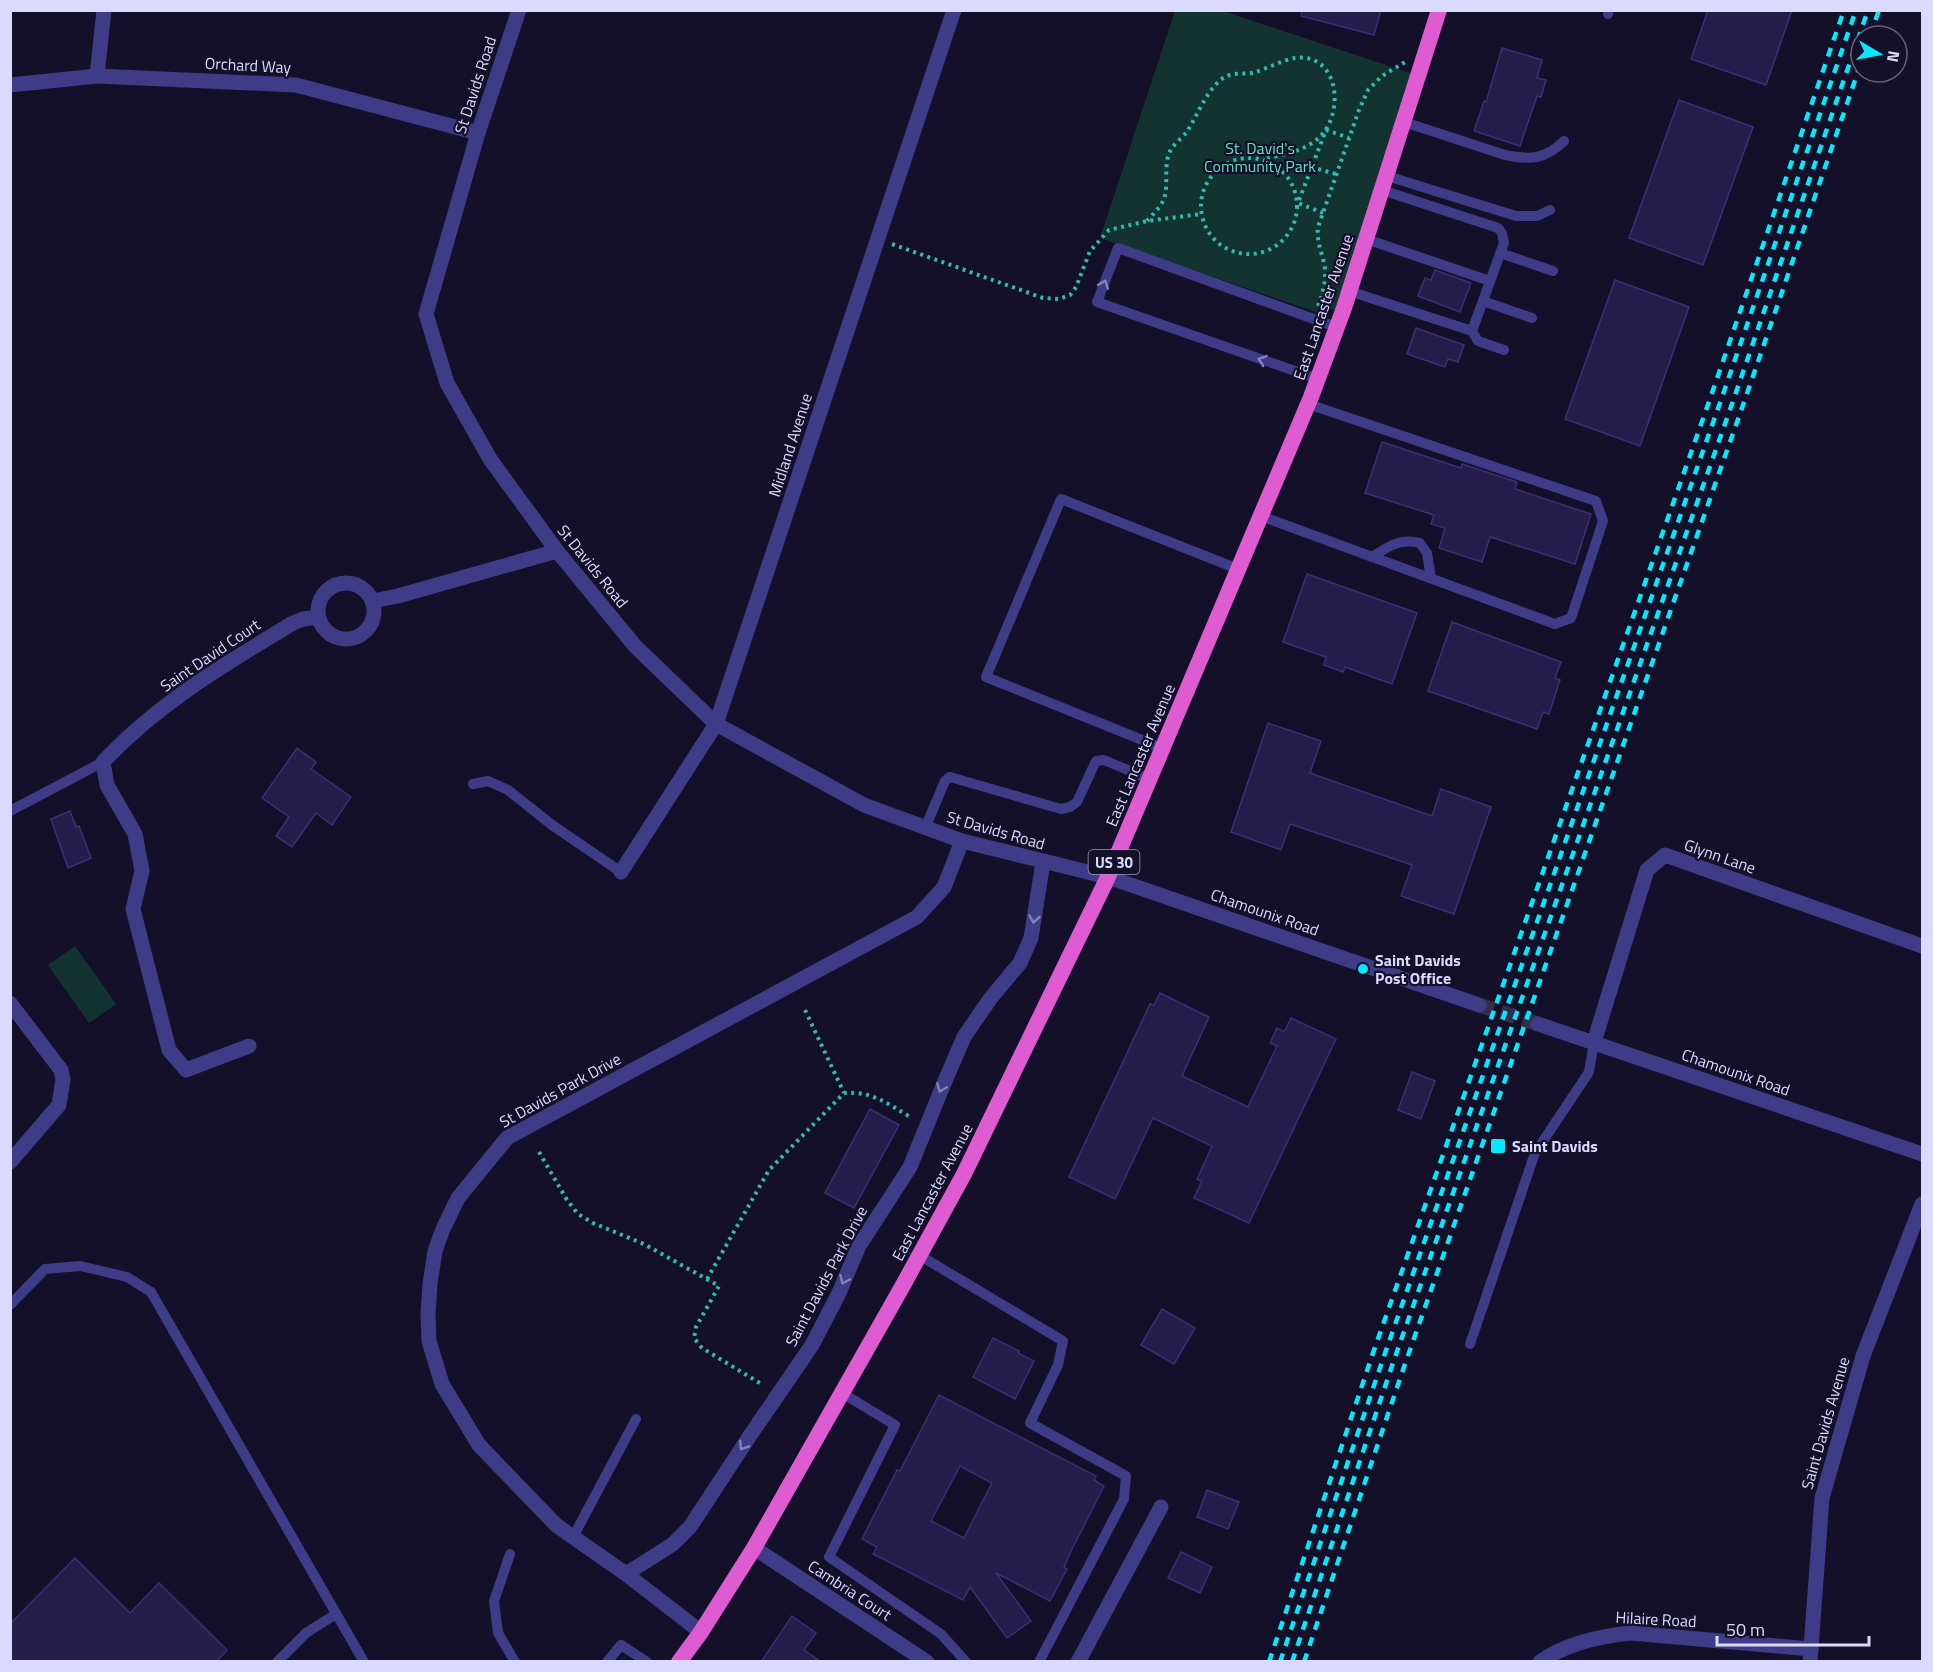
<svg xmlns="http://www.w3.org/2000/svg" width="1933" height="1672" viewBox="0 0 1933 1672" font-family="'Titillium Web',sans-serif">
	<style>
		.green { fill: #133331 }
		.building { fill: #251d4a; stroke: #3c2f75; stroke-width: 1.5; fill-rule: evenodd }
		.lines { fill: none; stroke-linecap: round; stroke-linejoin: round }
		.minor-tunnel { stroke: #322e49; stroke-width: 15; stroke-dasharray: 15 8; stroke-linecap: butt }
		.path { stroke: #31bab0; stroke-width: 4; stroke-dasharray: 3 4.5; stroke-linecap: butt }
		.service { stroke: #3e3c87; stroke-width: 10 }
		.minor { stroke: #3e3c87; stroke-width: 15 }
		.trunk { stroke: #df5bd2; stroke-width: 16 }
		.rail { stroke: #07e8fd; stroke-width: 4.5; stroke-dasharray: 9 8; stroke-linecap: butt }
		.oneway { stroke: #8583bd }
		.poi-dot { fill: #07e8fd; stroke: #141029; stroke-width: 2 }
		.labels { text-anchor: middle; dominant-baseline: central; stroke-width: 4.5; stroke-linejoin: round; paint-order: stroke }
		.shield { fill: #141029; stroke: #a09dbf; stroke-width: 1.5 }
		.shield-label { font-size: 15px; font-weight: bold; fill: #dcd9ff }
		.street-label { font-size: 16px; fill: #dcd9ff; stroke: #141029 }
		.park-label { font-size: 16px; fill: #64dfbf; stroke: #141029 }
		.poi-label { font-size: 16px; font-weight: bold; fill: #dcd9ff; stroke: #141029; text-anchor: start }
	</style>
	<rect width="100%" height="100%" fill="#141029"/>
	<g class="green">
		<polygon points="1175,11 1223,11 1419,76 1344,308 1316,312 1100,238"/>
		<polygon points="75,946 116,1004 89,1023 48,965"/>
	</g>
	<g class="building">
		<polygon points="1302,10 1381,10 1374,35 1301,16"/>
		<polygon points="1708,10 1792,10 1766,85 1691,59"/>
		<polygon points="1502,48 1542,60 1537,78 1546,80 1541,97 1537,96 1520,146 1474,131 1484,101 1486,102"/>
		<polygon points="1679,100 1753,127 1703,265 1629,238"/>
		<polygon points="1435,270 1471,283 1460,312 1418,296 1425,278 1431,280"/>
		<polygon points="1615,280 1689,307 1640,446 1565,419"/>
		<polygon points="1416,328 1464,345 1458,362 1448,359 1445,367 1407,354"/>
		<polygon points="1382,442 1461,468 1462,464 1517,482 1515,489 1591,514 1575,564 1490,537 1482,562 1439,548 1445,528 1431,524 1434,515 1365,493"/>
		<polygon points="1307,574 1417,613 1392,684 1345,667 1343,672 1324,665 1326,657 1283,642"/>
		<polygon points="1452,622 1561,662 1555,678 1560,680 1549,714 1543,712 1537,729 1428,691"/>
		<polygon points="1268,723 1321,741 1310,773 1432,816 1441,789 1491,807 1454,914 1401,896 1412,865 1290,824 1281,850 1231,832"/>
		<polygon points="297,748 316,762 311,769 351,797 332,825 316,813 292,847 276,836 289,817 262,798"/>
		<polygon points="70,811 76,827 79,826 91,858 68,868 51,819"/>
		<polygon points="1160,993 1209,1017 1182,1076 1248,1107 1277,1046 1270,1043 1277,1028 1284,1032 1291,1018 1336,1039 1249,1223 1194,1198 1202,1181 1197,1179 1212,1146 1153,1118 1115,1199 1069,1177 1150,1004 1154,1005"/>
		<polygon points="1412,1072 1435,1081 1421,1119 1398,1110"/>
		<polygon points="870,1109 899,1125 854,1208 825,1193"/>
		<polygon points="1162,1309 1195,1328 1174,1364 1141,1345"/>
		<polygon points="993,1338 1019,1351 1018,1353 1034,1361 1015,1399 973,1377"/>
		<path d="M939,1395l157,81 -2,4 10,6 -34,67 -6,14 3,2 -17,32 -54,-28 35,48 -24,17 -37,-51 -7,13 -90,-46 4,-7 -15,-8 35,-69 3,1zM960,1466l32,17 -28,55 -33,-17z"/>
		<polygon points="1207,1490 1239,1502 1228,1529 1197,1517"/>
		<polygon points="1181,1552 1212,1567 1200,1593 1168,1578"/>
		<polygon points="75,1558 130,1613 159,1583 227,1650 216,1662 10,1662 10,1624"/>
		<polygon points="792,1616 816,1633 804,1650 821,1662 761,1662"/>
	</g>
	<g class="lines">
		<polyline class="minor-tunnel" points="1479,1005 1538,1024"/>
		<g class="path">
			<circle cx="1249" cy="206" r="48"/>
			<polyline points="1311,167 1336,174"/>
			<polyline points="1323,213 1298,203 1326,130 1349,138"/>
			<path d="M1147,221c6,-7 17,-17 18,-26 3,-13 -1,-29 4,-41 2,-8 12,-15 17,-21 11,-16 22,-47 39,-56 8,-5 21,-2 31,-5 11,-4 28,-12 39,-14 46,-6 51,61 20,83 -15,11 -33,14 -51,18"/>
			<polyline points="892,244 1043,298 1059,299 1070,295 1076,287 1090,251 1109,230 1147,221 1201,214"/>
			<path d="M1318,306c4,-11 8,-24 7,-37 -2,-15 -9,-27 -7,-42l41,-117 9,-20 14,-14 23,-14"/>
			<polyline points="805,1010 844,1093"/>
			<polyline points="539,1152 567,1200 578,1214 593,1223 644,1244 719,1286 696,1327 694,1338 702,1348 763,1385"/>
			<path d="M707,1279l62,-109 75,-77c29,-2 44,11 68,25"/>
		</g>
		<g class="service">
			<polyline points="1608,14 1609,10"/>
			<path d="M1404,122l101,33c25,5 39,5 59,-14"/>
			<polyline points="1387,176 1516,216 1537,216 1550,210"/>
			<polyline points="1382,190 1498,228 1502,233 1504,243 1472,331 1478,341 1504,350"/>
			<polyline points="1366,239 1490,281"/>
			<polyline points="1500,253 1553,271"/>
			<polyline points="1349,291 1472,331"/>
			<polyline points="1483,301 1532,318"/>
			<polyline points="1318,379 1097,302 1118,248 1336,327"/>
			<polyline points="1261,516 1555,624 1571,618 1603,521 1596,501 1308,404"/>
			<path d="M1372,557c17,-11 28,-19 48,-14l7,10 4,25"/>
			<polyline points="1162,748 986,677 1061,499 1238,569"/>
			<polyline points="473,784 488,781 508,790 552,825 621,872"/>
			<polyline points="10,811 103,762"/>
			<polyline points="925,828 945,781 950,777 1061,809 1070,807 1077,802 1096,761 1104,760 1149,779"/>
			<polyline points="919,1255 1063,1341 1058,1365 1030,1423 1126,1476 1124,1499 1039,1662"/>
			<polyline points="10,1305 45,1269 80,1266 127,1277 151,1292 364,1662"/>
			<polyline points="1470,1344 1535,1153 1589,1072 1594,1042"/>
			<polyline points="842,1393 895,1425 829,1557 941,1634 966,1662"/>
			<polyline points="573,1537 636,1419"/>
			<polyline points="510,1554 494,1601 498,1633 515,1662"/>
			<polyline points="277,1662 306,1633 336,1614"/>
			<polyline points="607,1662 621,1645 647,1662"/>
		</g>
		<g class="minor">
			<polyline points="519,10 478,133 426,314 447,383 490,459 557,551 635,646 716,724 864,805 962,841 1108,877 1479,1005"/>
			<polyline points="97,76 104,10"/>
			<polyline points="10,85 97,76 296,85 478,133"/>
			<circle cx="346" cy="611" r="28"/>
			<polyline points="372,601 398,596 557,551"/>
			<polyline points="621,872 716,724 954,10"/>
			<polyline points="10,1003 61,1070 63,1080 59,1105 10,1162"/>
			<polyline points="1538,1024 1922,1154"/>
			<polyline points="1594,1042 1647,870 1665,855 1922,946"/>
			<path d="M249,1046l-63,24 -17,-20 -36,-141 9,-38 -7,-37 -28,-49 -4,-23c55,-59 122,-98 190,-139l10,-4 15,-2"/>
			<polyline points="754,1548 927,1662"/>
			<polyline points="626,1574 673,1544 690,1527 749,1437 812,1345 838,1295 859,1246 910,1167 942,1088 964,1037 990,999 1020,963 1031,938 1043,862"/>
			<polyline points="701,1632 626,1574 556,1525 479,1445 442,1384 429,1341 428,1314 430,1284 435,1251 443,1229 458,1198 507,1138 917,917 944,887 962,841"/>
			<polyline points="1078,1662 1161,1507"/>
			<path d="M1540,1662c27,-19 59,-26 91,-29l180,16"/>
			<polyline points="1810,1662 1822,1498 1863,1356 1922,1204"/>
		</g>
		<polyline class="trunk" points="679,1662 701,1632 754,1548 902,1287 964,1174 1108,877 1311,397 1344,308 1439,10"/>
		<g class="rail">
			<polyline points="1870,36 1879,10"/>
			<polyline points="1269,1662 1373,1353 1711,396 1844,10"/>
			<polyline points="1280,1662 1384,1356 1721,400 1856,10"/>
			<polyline points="1292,1662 1394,1360 1732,404 1868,10"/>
			<polyline points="1304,1662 1405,1364 1742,408 1861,63"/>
		</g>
	</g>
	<defs><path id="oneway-chevron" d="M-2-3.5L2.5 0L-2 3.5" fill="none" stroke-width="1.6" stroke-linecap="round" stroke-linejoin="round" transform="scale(1.5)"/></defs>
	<g class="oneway">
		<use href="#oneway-chevron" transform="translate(1104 284) rotate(-69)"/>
		<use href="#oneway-chevron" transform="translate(1262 360) rotate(-161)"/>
		<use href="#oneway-chevron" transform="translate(1034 919) rotate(99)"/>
		<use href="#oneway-chevron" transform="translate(941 1088) rotate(113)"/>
		<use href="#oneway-chevron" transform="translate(844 1280) rotate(113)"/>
		<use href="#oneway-chevron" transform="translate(743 1446) rotate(123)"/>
	</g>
	<g class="poi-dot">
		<circle cx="1363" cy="969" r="6"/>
		<rect x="1490" y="1138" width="16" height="16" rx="3"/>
	</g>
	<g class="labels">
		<rect class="shield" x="1088.5" y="850" width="51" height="24" rx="4.5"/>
		<g class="shield-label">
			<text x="1114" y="862">US 30</text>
		</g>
		<g class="street-label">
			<text transform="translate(248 65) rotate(3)">Orchard Way</text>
			<text transform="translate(475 85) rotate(-72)">St Davids Road</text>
			<text transform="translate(1323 307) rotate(-71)">East Lancaster Avenue</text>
			<text transform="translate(790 445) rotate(-72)">Midland Avenue</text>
			<text transform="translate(593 566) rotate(51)">St Davids Road</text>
			<text transform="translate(210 655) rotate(-34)">Saint David Court</text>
			<text transform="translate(1140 755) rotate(-67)">East Lancaster Avenue</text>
			<text transform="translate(996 830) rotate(16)">St Davids Road</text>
			<text transform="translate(1720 856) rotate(19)">Glynn Lane</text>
			<text transform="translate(1265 912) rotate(19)">Chamounix Road</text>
			<text transform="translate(1736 1072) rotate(19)">Chamounix Road</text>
			<text transform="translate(560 1090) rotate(-29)">St Davids Park Drive</text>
			<text transform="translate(932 1192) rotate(-62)">East Lancaster Avenue</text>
			<text transform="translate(826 1276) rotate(-62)">Saint Davids Park Drive</text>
			<text transform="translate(1825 1423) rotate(-74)">Saint Davids Avenue</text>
			<text transform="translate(850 1590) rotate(33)">Cambria Court</text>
			<text transform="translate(1656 1619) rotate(3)">Hilaire Road</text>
		</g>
		<g class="park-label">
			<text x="1260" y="148">St. David's<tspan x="1260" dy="18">Community Park</tspan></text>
		</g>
		<g class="poi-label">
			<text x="1375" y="960">Saint Davids<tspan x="1375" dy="18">Post Office</tspan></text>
			<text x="1512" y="1146">Saint Davids</text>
		</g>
	</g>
	<rect width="1933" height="1672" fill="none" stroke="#dcd9ff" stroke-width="24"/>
	<g transform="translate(1879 54) rotate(100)"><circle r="28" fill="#141029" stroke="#64607f" stroke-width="1.5"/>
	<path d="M0-4.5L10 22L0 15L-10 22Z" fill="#07e8fd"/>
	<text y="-9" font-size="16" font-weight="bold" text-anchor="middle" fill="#dcd9ff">N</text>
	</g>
	<path d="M1717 1636v9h152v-9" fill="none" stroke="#dcd9ff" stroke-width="3"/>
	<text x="1726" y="1636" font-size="18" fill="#dcd9ff" stroke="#141029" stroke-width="4.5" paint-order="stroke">50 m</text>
</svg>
